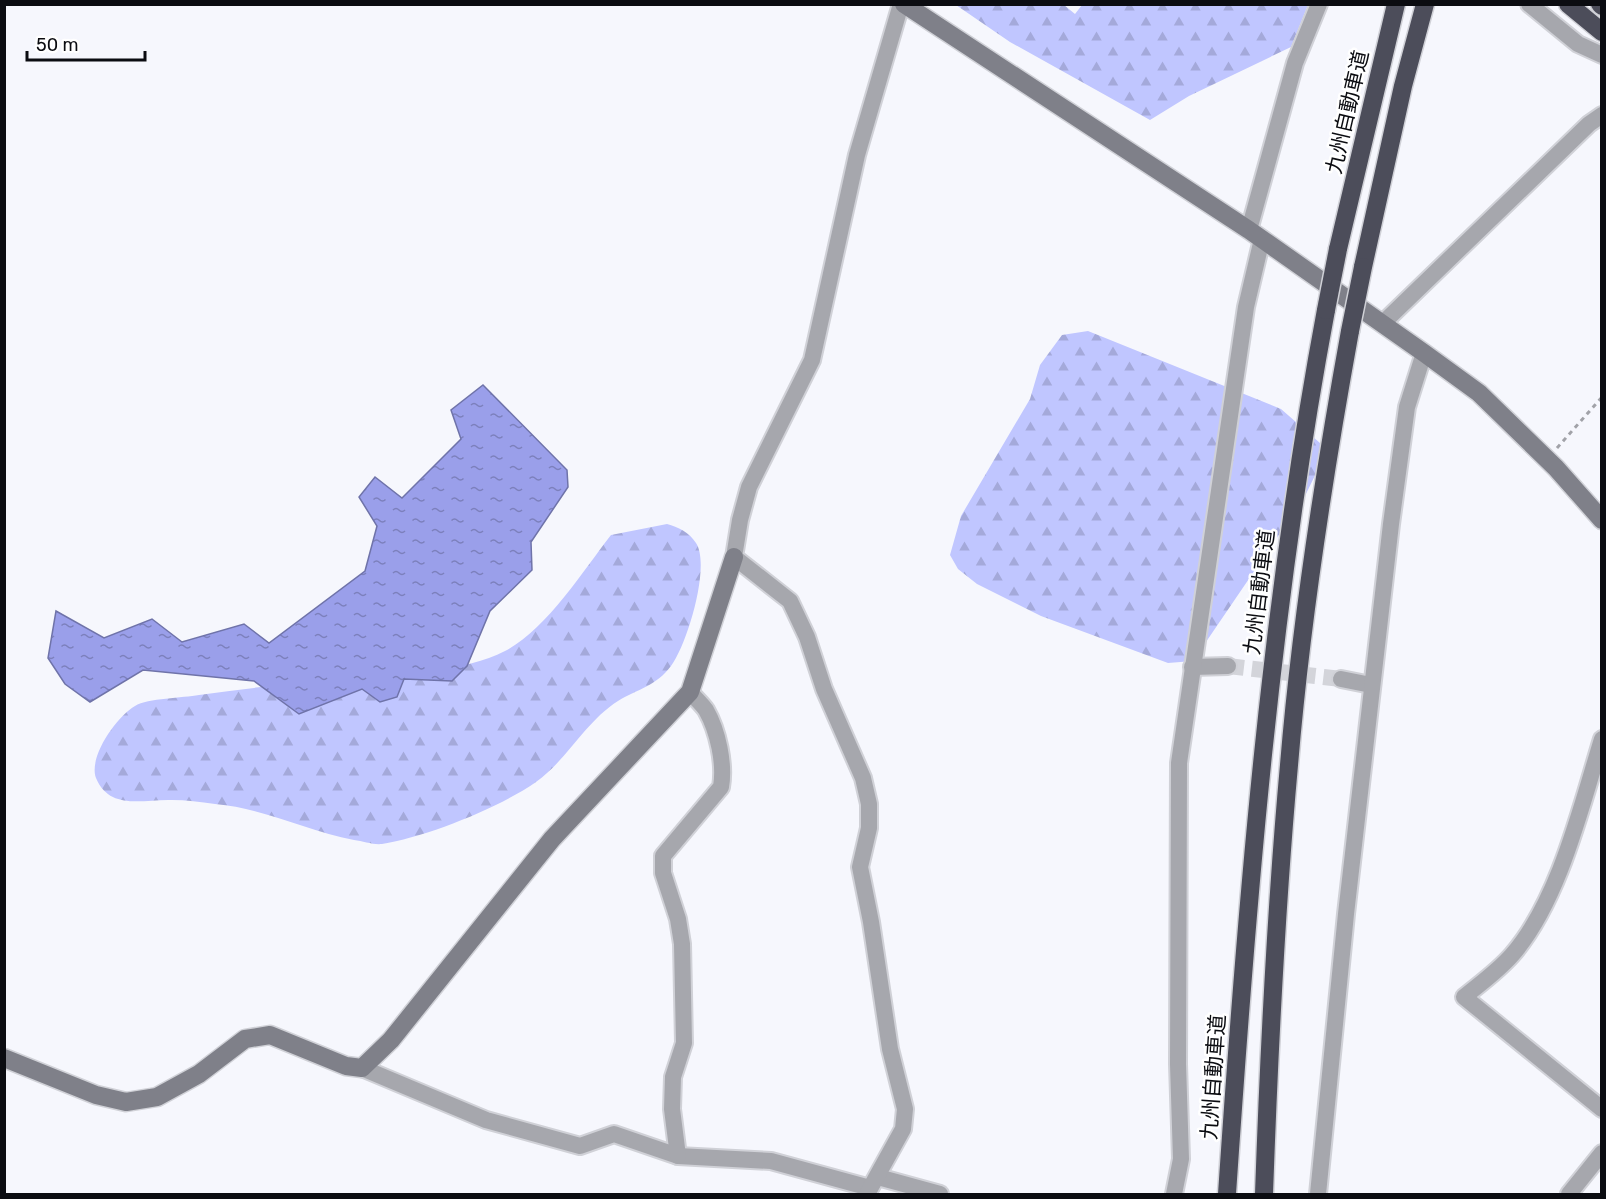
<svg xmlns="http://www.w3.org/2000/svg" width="1606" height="1199" font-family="Rubik,'Noto Sans JP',sans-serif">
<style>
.forest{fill:url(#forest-firs)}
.water{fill:url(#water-ripples);stroke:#6f73a9;stroke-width:1.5}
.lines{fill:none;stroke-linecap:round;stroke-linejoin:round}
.street-tunnel{stroke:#d3d4da;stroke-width:16;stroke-dasharray:16 8;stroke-linecap:butt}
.street-casing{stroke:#d0d1d7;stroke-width:20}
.secondary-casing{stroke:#d0d1d7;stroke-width:21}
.highway-casing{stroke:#d0d1d7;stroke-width:21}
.path{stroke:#a1a2a8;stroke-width:3;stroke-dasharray:4.5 4.5;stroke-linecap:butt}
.street{stroke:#a6a7ad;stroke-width:16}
.secondary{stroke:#7f8089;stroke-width:18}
.highway{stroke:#4c4d5a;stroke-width:18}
.highway-bridge-casing{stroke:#d0d1d7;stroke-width:21;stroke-linecap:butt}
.highway-bridge{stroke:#4c4d5a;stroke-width:18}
.labels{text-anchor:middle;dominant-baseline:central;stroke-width:5;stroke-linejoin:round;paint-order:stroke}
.street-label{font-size:21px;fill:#0b0c11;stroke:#fff}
</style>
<defs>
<pattern id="forest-firs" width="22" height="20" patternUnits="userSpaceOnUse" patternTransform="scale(1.5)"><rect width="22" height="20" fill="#c0c6ff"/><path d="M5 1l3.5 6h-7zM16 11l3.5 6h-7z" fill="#a4a9da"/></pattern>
<pattern id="water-ripples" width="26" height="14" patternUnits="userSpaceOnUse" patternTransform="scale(1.5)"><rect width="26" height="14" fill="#9a9fea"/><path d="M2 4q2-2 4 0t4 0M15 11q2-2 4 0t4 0" fill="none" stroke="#7c80bc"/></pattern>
</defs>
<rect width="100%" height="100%" fill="#f6f7fd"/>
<g class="forest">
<polygon points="1082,5 1082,4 1308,5 1291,47 1189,96 1150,120 1010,42 956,5 1064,5 1075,14"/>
<polygon points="1088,331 1281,409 1320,443 1322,461 1304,498 1193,661 1168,663 1041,616 977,584 958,569 950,555 961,516 1030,399 1040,365 1062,335"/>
<path d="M667,524C678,527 689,532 696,543C711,566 687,645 671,666C656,686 638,689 618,701C585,722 567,760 536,782C499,808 426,837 382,844C373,845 363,841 354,840C307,831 263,808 215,804C200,802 186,800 172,800C143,799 110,811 96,778C88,757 117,716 135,706C148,698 183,698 199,695C254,687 308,682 364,677C408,673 464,672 505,651C546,630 583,571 611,535Z"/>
</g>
<polygon class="water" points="483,385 567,470 568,487 531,542 532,570 490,611 467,666 452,681 404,679 397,697 380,702 362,689 299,714 254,681 143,670 90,702 65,684 48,658 56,611 104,638 152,619 182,642 244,624 269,643 365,571 377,526 359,497 375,477 402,498 461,439 451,410"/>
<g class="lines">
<polyline class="street-tunnel" points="1228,666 1341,679"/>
<defs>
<g id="street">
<polyline points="1529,4 1578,44 1602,55"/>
<polyline points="1249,230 1295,63 1319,4"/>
<polyline points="1383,323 1589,124 1602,115"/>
<polyline points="1192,667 1228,666"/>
<polyline points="1341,679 1371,685"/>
<path d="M1602,739C1581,807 1559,901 1512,955C1498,971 1481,983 1464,997L1602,1109"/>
<polyline points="362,1068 486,1120 580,1146 614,1134 678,1156 771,1161 870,1188"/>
<path d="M678,1156L672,1109L673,1077L684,1043L682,944L678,919L663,873V856L721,787C725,764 718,731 706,710C702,704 695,698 690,692"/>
<polyline points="878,1177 940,1194"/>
<polyline points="867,1194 903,1129 905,1109 890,1049 871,922 860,867 869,828 869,804 863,778 824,689 807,637 790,601 734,557 740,520 749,487 812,360 857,155 901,4"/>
<polyline points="1174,1194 1181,1159 1178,1064 1179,763 1246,307 1262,239"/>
<polyline points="1318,1194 1346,914 1391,524 1407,407 1424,353"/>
<polyline points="1569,1194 1602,1153"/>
</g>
<g id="secondary">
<polyline points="904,4 1249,230 1424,353 1479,393 1556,468 1602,520"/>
<polyline points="4,1058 96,1095 126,1102 157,1097 199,1074 245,1039 270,1035 346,1066 362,1068 391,1040 552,839 690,692 734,557"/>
</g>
<g id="highway">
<polyline points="1568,4 1602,32"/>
<polyline points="1600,4 1602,6"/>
<polyline points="1338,249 1396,4"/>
<polyline points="1363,267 1403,86 1425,4"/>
<path d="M1227,1194C1247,898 1271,603 1326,310"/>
<path d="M1264,1194C1269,1051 1276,908 1289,765C1301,620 1324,474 1350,331"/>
</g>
</defs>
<use href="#street" class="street-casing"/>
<use href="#secondary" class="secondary-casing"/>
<use href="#highway" class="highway-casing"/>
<polyline class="path" points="1557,448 1602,397"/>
<use href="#street" class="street"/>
<use href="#secondary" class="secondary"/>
<use href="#highway" class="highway"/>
<defs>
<g id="highway-bridge">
<polyline points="1326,310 1338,249"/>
<polyline points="1350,331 1363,267"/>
</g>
</defs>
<use href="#highway-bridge" class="highway-bridge-casing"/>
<use href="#highway-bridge" class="highway-bridge"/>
</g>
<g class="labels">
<g class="street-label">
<text transform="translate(1347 112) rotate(-77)">九州自動車道</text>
<text transform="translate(1259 592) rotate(-83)">九州自動車道</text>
<text transform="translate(1213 1077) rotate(-86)">九州自動車道</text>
</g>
</g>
<rect width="1606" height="1199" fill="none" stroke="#0b0c11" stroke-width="12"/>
<path d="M27 51v9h118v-9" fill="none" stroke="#0b0c11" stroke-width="3"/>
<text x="36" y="51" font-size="18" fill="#0b0c11" stroke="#ffffff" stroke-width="4.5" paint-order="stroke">50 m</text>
</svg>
